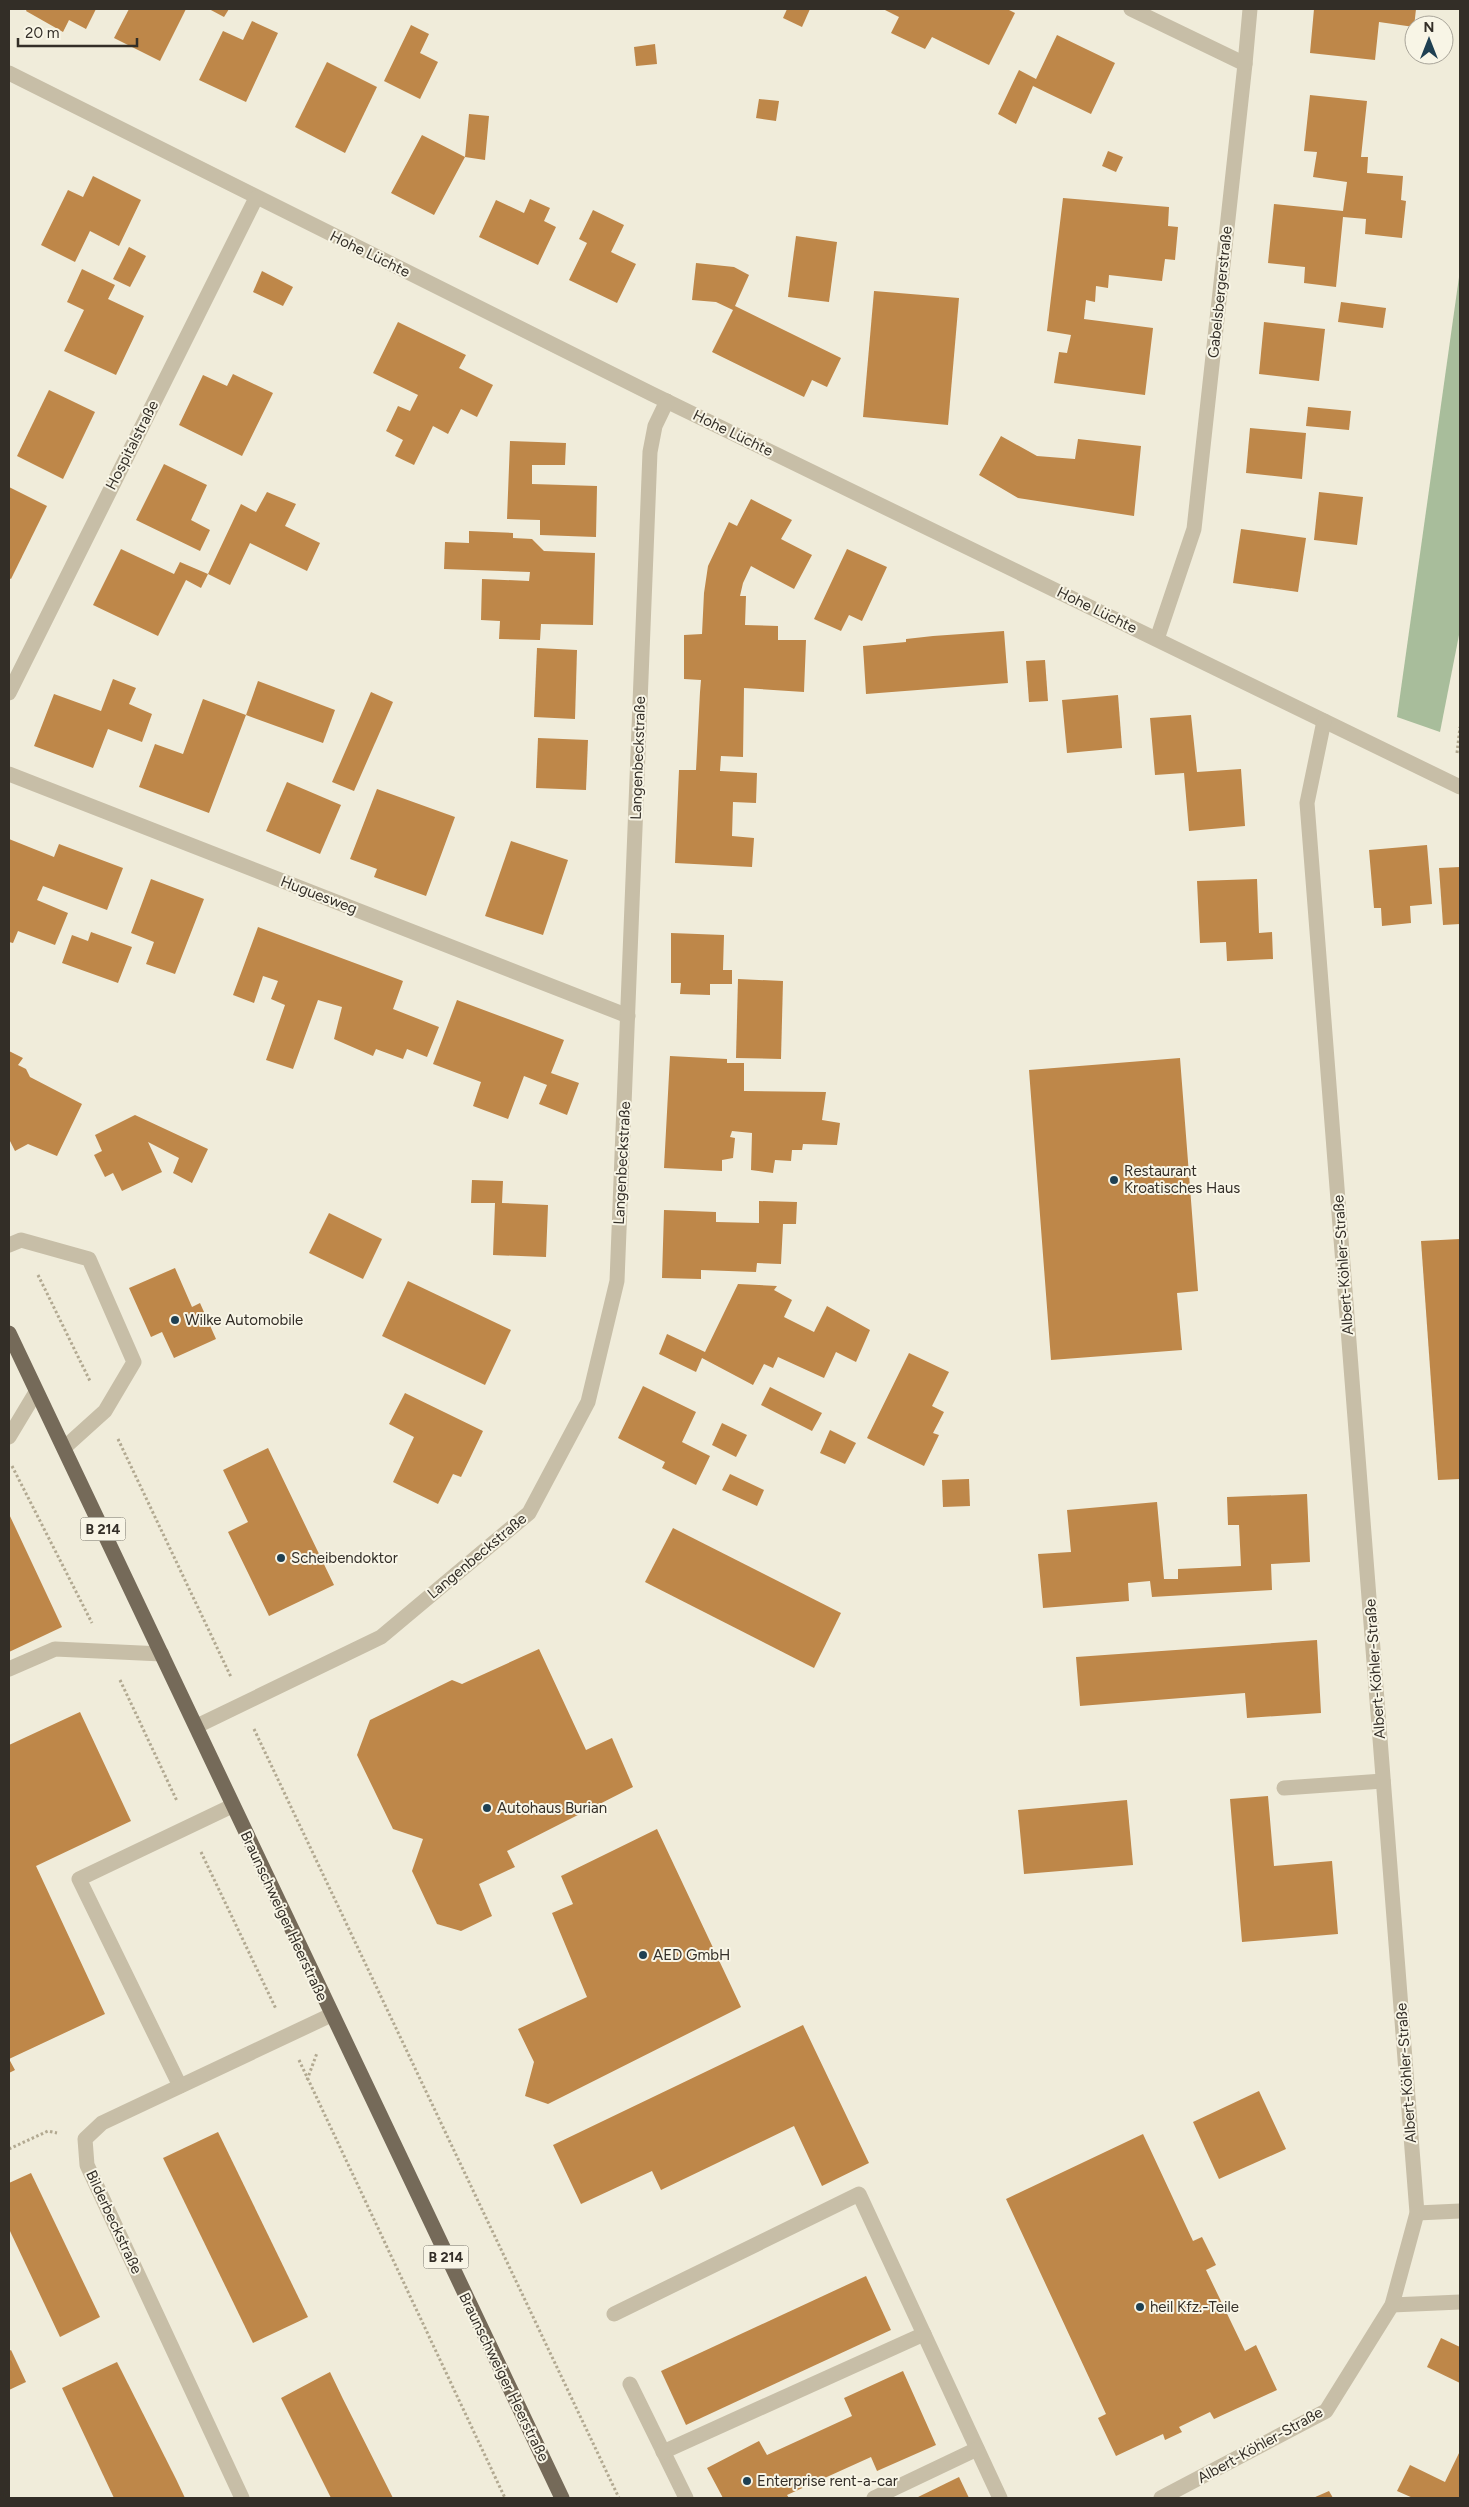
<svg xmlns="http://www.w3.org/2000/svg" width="1469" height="2507" font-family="Figtree,sans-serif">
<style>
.green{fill:#a8bd9b}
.building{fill:#be8749}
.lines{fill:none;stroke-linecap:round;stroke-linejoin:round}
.path{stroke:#b2a991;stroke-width:3;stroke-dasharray:2.5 2.5;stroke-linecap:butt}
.lane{stroke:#c7bea7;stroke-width:15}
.street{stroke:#c7bea7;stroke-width:15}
.primary{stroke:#756a59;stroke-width:15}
.poi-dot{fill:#1f4052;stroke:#f8f5e6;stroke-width:2}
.labels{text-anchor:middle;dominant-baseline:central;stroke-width:4;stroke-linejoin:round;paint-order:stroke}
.shield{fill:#f8f5e6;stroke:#6e6a60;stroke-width:1}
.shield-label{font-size:14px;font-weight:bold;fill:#332e27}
.street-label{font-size:15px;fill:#332e27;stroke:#f8f5e6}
.poi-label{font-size:15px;fill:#332e27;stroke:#f8f5e6;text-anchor:start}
</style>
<rect width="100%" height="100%" fill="#f0ecda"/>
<polygon class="green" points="1460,270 1460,630 1440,732 1397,717"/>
<g class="building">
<polygon points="27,9 96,9 86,29 69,20 63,32 26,11"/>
<polygon points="129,9 186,9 160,61 114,38"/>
<polygon points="209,9 229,9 224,17"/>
<polygon points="787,9 810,9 802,27 783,18"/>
<polygon points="883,9 1007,9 1015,13 989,65 932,37 925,49 891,33 899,17"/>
<polygon points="1314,9 1416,9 1414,27 1379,22 1375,60 1310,53"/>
<polygon points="252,21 278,33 246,102 199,80 223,31 243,40"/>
<polygon points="411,25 429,34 420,53 438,62 420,99 384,81"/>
<polygon points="1057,35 1115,63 1091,114 1033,86 1016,124 998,114 1019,70 1036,79"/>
<polygon points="655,44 657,64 636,66 634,47"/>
<polygon points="327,62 377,87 345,153 295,127"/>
<polygon points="1310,95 1367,101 1361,157 1368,157 1367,173 1403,176 1401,200 1406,201 1402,238 1365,234 1366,219 1343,217 1336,287 1304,283 1305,267 1268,263 1274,204 1343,211 1347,182 1313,177 1317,152 1304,151"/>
<polygon points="759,99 779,101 776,121 756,118"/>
<polygon points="469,114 489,116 485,160 465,157 434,215 391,193 422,135 465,157"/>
<polygon points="1108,151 1123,157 1116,172 1102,166"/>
<polygon points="93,176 141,200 119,246 90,231 75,262 41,245 68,190 83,197"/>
<polygon points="1063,198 1169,207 1168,226 1178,227 1175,260 1165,259 1162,281 1109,275 1108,288 1096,286 1095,302 1086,300 1084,319 1153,328 1145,395 1054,383 1059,352 1067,353 1071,335 1047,331"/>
<polygon points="530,199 550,208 544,221 556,227 538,265 479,237 496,200 524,213"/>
<polygon points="593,210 624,225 611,252 636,264 617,303 569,280 587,243 579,239"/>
<polygon points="796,236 837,242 829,302 788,297"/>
<polygon points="129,247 146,256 130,287 113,279"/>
<polygon points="696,263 734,267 749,275 735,306 841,358 827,387 812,380 804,397 712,352 733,310 716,302 692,300"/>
<polygon points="82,269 115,285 108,299 144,316 116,375 64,351 84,310 67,302"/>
<polygon points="262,271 293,287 283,306 253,292"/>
<polygon points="874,291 959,298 948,425 863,417"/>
<polygon points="1341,302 1386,308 1383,328 1338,322"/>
<polygon points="398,322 466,355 459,368 493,385 477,417 461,409 448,434 433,426 414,465 395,456 403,440 386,431 398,406 410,411 418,395 373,373"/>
<polygon points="1264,322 1325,329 1319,381 1259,374"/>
<polygon points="233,374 273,393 242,456 179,425 203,375 227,386"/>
<polygon points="49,390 95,412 63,479 17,456"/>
<polygon points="1308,407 1351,411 1349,430 1306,426"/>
<polygon points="1250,428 1306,433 1302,479 1246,473"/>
<polygon points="1001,436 1037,456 1075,459 1078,439 1141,446 1134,516 1018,498 979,475"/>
<polygon points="510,441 566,443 565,465 532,465 532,484 597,486 596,537 540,535 540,520 507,519"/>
<polygon points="164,464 207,485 191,520 210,530 200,551 136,520"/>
<polygon points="9,487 47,506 11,579 9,578"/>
<polygon points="267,492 296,504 285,526 320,543 307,571 250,543 230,585 208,574 241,504 256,512"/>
<polygon points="1319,492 1363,497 1357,545 1314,540"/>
<polygon points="751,499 792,520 781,539 812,555 794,589 751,566 743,583 740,596 746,596 745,625 778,626 778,640 806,640 804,692 744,688 743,757 721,756 720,771 757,773 756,803 733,802 732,836 754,838 752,867 675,863 679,770 696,770 700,692 701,680 684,679 684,635 702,634 704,593 708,566 729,522 737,526"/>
<polygon points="1241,529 1306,538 1298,592 1233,583"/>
<polygon points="469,531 513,533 513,538 532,539 544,551 595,553 593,625 541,624 540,640 499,639 500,621 481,620 482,579 529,581 530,572 444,569 445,542 469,543"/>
<polygon points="121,549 174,574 180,562 208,574 201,588 186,580 158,636 93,605"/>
<polygon points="847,549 887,567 862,621 849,615 841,631 814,619"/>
<polygon points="1004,631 1008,683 866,694 863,646 906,642 906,639 933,636"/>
<polygon points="537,648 577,650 575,719 534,717"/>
<polygon points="1045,660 1048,701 1029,702 1026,661"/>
<polygon points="113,679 136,688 129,704 152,714 142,742 108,729 93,768 34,746 54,694 101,711"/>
<polygon points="258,681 335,710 323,743 246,715"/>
<polygon points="371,692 393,702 354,791 332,782"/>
<polygon points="1118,695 1122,748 1067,753 1062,700"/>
<polygon points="203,699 246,715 209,813 139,787 155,744 183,754"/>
<polygon points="1191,715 1197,772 1241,769 1245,826 1189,831 1184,773 1155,775 1150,718"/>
<polygon points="538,738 588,740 586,790 536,788"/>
<polygon points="287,782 341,805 320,854 266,831"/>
<polygon points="377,789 455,817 426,896 374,877 377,869 350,859"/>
<polygon points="9,839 54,857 59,844 123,868 107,910 43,886 37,900 68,913 55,945 18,931 13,943 9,942"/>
<polygon points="511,841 568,860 543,935 485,916"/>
<polygon points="1427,845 1432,904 1410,906 1411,923 1382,926 1381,908 1374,908 1369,850"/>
<polygon points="1460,867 1460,924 1443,925 1439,868"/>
<polygon points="151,879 204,899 175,974 146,964 154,942 131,933"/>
<polygon points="1257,879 1259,933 1272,932 1273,959 1227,961 1226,942 1200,943 1197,881"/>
<polygon points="258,927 403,981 393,1009 439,1027 427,1057 407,1049 403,1059 376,1049 373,1056 334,1039 342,1007 318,1000 293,1069 266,1060 285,1005 271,999 278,981 263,976 254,1003 233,995"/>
<polygon points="91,932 132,947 118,983 62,963 72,935 88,941"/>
<polygon points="671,933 724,935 723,970 732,970 732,984 710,984 710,995 680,994 681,983 671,983"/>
<polygon points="738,979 783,981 781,1059 736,1058"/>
<polygon points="457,1000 564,1040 551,1073 579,1083 567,1115 539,1104 547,1085 524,1076 508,1119 473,1106 481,1082 433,1064"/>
<polygon points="9,1051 23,1058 18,1065 26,1069 30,1077 82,1104 57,1156 28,1144 15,1151 9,1139"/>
<polygon points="670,1056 727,1059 727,1063 744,1063 744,1091 826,1092 822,1120 840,1123 837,1145 803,1144 802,1150 792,1150 791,1161 775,1160 773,1173 751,1170 752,1133 732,1131 730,1137 735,1138 733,1158 722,1160 722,1171 664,1168"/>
<polygon points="1180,1058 1198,1291 1177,1293 1182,1350 1051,1360 1029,1070"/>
<polygon points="135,1115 208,1149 192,1183 173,1173 179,1158 148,1142 162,1172 122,1191 113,1173 105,1177 94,1155 102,1151 95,1135"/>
<polygon points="472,1180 503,1181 502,1203 548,1205 546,1257 493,1255 495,1203 471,1203"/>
<polygon points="759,1201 797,1202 796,1224 783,1224 781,1264 757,1263 756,1272 701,1270 701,1279 662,1278 664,1210 716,1212 716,1222 759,1223"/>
<polygon points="329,1213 382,1239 363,1279 309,1253"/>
<polygon points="1460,1239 1460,1479 1438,1480 1421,1241"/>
<polygon points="175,1268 192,1307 200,1303 216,1339 174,1358 162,1332 151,1337 129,1288"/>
<polygon points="408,1281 511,1330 485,1385 382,1336"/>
<polygon points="738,1284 777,1286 774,1290 792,1300 784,1317 814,1332 827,1306 870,1330 856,1362 836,1352 824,1378 778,1357 773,1368 764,1364 753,1385 702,1358 696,1372 659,1354 667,1334 705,1352"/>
<polygon points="909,1353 949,1372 932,1406 944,1412 933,1433 939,1435 924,1466 867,1438"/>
<polygon points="643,1386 696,1412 682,1442 710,1456 696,1485 662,1468 665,1462 618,1438"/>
<polygon points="770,1387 822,1413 812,1431 761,1405"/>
<polygon points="405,1393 483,1431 461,1477 453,1474 438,1504 393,1482 414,1437 389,1424"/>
<polygon points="722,1423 747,1435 736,1457 712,1445"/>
<polygon points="830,1430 856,1443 845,1464 820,1453"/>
<polygon points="268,1448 334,1585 269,1616 228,1532 248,1522 223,1470"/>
<polygon points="730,1474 764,1490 757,1506 722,1490"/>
<polygon points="969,1479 970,1506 943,1507 942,1480"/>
<polygon points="1307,1494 1310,1562 1271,1564 1272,1590 1152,1597 1150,1581 1128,1583 1129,1601 1043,1608 1038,1554 1071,1552 1067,1510 1157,1502 1164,1579 1178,1579 1178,1569 1241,1566 1239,1525 1228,1525 1227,1497"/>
<polygon points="9,1514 62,1627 9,1652"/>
<polygon points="673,1528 841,1613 814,1668 645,1582"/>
<polygon points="1317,1640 1321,1713 1247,1718 1245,1693 1080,1706 1076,1657"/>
<polygon points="539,1649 586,1750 612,1738 633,1787 507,1851 515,1867 479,1884 492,1916 461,1931 437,1924 412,1871 423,1839 393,1829 357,1755 370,1720 452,1680 462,1684"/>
<polygon points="80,1712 131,1821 36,1866 105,2014 9,2059 15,2070 9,2073 9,1745"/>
<polygon points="1268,1796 1274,1866 1332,1861 1338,1934 1242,1942 1230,1799"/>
<polygon points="1127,1800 1133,1865 1024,1874 1018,1810"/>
<polygon points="657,1829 741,2007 548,2104 525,2096 534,2062 518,2029 587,1997 552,1913 573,1904 561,1876"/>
<polygon points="803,2025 869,2163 822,2186 794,2126 661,2190 652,2171 581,2204 553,2145"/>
<polygon points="1259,2091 1286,2149 1219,2179 1193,2122"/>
<polygon points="218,2132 308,2317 253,2343 163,2158"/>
<polygon points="1143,2134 1193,2241 1202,2237 1216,2265 1206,2270 1245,2351 1256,2345 1277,2390 1214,2419 1210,2412 1179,2427 1182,2432 1165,2440 1163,2434 1116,2456 1098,2418 1106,2414 1006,2199"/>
<polygon points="31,2173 100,2317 60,2337 9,2229 9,2183"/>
<polygon points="866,2276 891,2330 686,2425 661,2371"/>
<polygon points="1441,2338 1460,2347 1460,2383 1427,2367"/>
<polygon points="11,2350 26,2382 9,2390 9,2351"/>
<polygon points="117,2362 176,2479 185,2498 114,2498 62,2388"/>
<polygon points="903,2371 936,2445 877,2471 871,2457 787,2495 789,2498 723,2498 707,2468 759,2441 767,2455 852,2416 844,2398"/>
<polygon points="330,2372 343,2399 393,2498 331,2498 281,2398"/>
<polygon points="1460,2451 1460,2498 1413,2498 1397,2491 1410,2465 1445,2482"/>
<polygon points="959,2477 969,2498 916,2498"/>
<polygon points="1329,2491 1333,2498 1313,2498"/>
</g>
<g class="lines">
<g class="path">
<polyline points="1457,753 1460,727"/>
<polyline points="38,1275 90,1381"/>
<polyline points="118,1439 231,1677"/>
<polyline points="12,1466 92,1623"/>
<polyline points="120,1680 177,1801"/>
<polyline points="254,1729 619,2498"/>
<polyline points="201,1852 276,2009"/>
<polyline points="299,2060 505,2498"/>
<polyline points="307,2080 317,2053"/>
<polyline points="9,2149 48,2131 57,2133"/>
</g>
<g class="lane">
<polyline points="9,1245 21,1240 89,1259 134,1362 105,1411 64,1448"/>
<polyline points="9,1437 36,1392"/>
<polyline points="9,1669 55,1649 162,1654"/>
<polyline points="1284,1788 1383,1781"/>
<polyline points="180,2086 79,1879 232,1806"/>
<polyline points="1417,2213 1460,2211"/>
<polyline points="1392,2305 1460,2302"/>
<polyline points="614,2314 859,2194 1000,2498"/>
<polyline points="630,2384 686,2498"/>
<polyline points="663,2452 924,2334"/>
<polyline points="874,2498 977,2449"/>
</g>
<g class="street">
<polyline points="1131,9 1245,64 1194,529 1157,639"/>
<polyline points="1245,64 1250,9"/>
<polyline points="9,73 652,394 1460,787"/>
<polyline points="9,693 256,198"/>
<polyline points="9,774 628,1016"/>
<polyline points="197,1726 381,1637 529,1513 588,1402 617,1281 650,452 655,426 667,401"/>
<polyline points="242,2498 87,2165 85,2139 102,2123 331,2015"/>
<polyline points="1161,2498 1326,2411 1392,2305 1417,2213 1307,803 1324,721"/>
</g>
<polyline class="primary" points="9,1333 562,2498"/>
</g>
<g class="poi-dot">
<circle cx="1114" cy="1180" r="5"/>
<circle cx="175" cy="1320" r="5"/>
<circle cx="281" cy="1558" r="5"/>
<circle cx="487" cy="1808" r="5"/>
<circle cx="643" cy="1955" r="5"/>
<circle cx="1140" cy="2307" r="5"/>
<circle cx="747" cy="2481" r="5"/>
</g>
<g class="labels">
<g class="shield">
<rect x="80.5" y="1517.5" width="45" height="23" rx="4"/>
<rect x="423.5" y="2245.5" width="45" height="23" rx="4"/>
</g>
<g class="shield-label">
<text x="103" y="1529">B 214</text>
<text x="446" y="2257">B 214</text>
</g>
<g class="street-label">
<text transform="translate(370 254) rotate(26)">Hohe Lüchte</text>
<text transform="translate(1220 292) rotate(-84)">Gabelsbergerstraße</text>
<text transform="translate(733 433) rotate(26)">Hohe Lüchte</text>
<text transform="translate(132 445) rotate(-63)">Hospitalstraße</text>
<text transform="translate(1097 610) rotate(26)">Hohe Lüchte</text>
<text transform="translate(638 758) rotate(-88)">Langenbeckstraße</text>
<text transform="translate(319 895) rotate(21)">Huguesweg</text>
<text transform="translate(622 1163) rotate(-87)">Langenbeckstraße</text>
<text transform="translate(1343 1265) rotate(-94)">Albert-Köhler-Straße</text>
<text transform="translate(477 1556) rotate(-40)">Langenbeckstraße</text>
<text transform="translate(1375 1669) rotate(-94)">Albert-Köhler-Straße</text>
<text transform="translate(284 1916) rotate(65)">Braunschweiger Heerstraße</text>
<text transform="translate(1406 2073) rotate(-94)">Albert-Köhler-Straße</text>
<text transform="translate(114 2222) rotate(65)">Bilderbeckstraße</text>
<text transform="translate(504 2377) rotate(64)">Braunschweiger Heerstraße</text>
<text transform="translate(1260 2445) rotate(-29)">Albert-Köhler-Straße</text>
</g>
<g class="poi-label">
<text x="1124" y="1171">Restaurant<tspan x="1124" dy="17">Kroatisches Haus</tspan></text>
<text x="185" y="1320">Wilke Automobile</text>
<text x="291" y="1558">Scheibendoktor</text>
<text x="497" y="1808">Autohaus Burian</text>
<text x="653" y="1955">AED GmbH</text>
<text x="1150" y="2307">heil Kfz.-Teile</text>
<text x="757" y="2481">Enterprise rent-a-car</text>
</g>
</g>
<rect width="1469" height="2507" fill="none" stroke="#332e27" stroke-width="20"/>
<g transform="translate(1429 40)"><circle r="24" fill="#f8f5e6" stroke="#a9a59a"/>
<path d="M0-4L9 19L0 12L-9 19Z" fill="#1f4052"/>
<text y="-8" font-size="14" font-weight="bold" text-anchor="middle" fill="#332e27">N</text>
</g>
<path d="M18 38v8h119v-8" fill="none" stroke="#332e27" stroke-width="2.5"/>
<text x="25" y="38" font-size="15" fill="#332e27" stroke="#f8f5e6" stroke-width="4" paint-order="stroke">20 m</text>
</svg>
